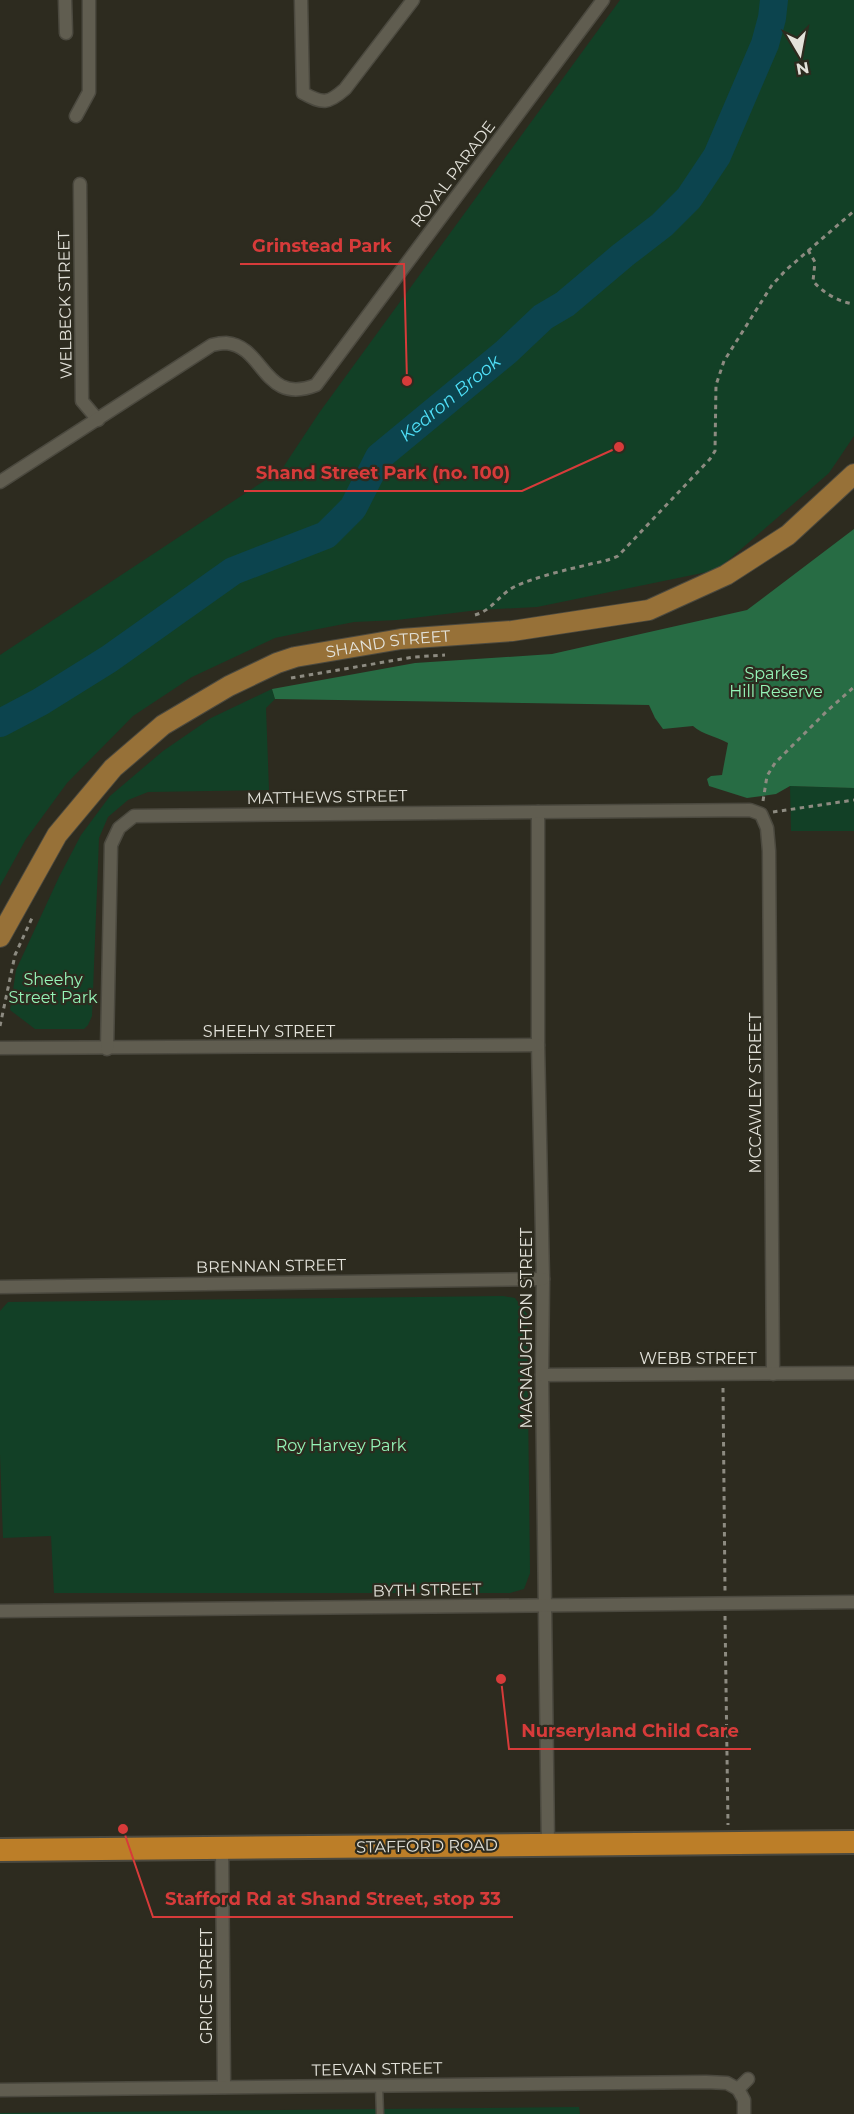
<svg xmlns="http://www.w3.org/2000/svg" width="854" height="2114" font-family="Montserrat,sans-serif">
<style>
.green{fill:#124026}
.forest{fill:#276c44}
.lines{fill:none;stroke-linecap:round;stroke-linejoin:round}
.river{stroke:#0c444e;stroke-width:28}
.lane-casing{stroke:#4b493f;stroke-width:9}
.street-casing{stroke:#4b493f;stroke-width:15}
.primary-casing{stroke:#4b493f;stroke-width:22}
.highway-casing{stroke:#4b493f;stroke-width:26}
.path{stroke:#8d8b81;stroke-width:3;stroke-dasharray:4.5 4.5;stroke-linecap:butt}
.lane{stroke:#605d50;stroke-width:6}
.street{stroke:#605d50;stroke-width:12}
.primary{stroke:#977138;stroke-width:20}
.highway{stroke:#bc7e28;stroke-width:22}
.labels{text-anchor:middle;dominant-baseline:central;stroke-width:4.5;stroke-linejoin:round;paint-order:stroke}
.street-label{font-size:16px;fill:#e3e2da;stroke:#2d2b1f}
.park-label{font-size:16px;fill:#95f4b7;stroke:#2d2b1f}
.water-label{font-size:18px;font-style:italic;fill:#50e0f9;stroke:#2d2b1f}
.leader{fill:none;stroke:#d73b3a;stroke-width:2}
.callout-dot{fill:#d73b3a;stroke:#2d2b1f;stroke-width:2}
.callout-label{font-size:18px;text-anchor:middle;font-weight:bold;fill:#d73b3a;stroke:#2d2b1f;stroke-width:4.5;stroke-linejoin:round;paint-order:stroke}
</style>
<rect width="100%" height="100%" fill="#2d2b1f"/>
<g class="green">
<polygon points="620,0 854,0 854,436 829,473 717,570 537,607 478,610 397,620 354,622 308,631 275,638 192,677 133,716 67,783 26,839 0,886 0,655 282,469 319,413"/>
<polygon points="272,689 275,699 266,708 269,790 148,792 128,800 108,817 99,838 92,1016 88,1025 84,1029 35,1029 10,1010 16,970 59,877 81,835 110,796 163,751 211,718"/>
<polygon points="790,786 854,788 854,831 791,831"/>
<polygon points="503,1296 515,1298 527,1314 530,1573 524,1589 510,1593 54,1593 51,1536 3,1538 0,1454 0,1311 8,1302"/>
<polygon points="579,2107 580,2114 0,2114 0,2113"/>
</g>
<path class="forest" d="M854,529V788L790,786L776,794L747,798L709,786L707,779L711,776L722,775L728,743C716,736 703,735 693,726L663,729L655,718L649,705L275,699L272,689L415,663L552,654L747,610Z"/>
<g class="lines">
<path class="river" id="s1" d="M0,723L40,702L109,659L233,571L326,535L353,508L379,457L506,352L543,317L565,304L623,255L662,225L689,198L717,156L765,44L772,18L774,0"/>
<defs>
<polyline id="lane" points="379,2086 380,2114"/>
<g id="street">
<polyline points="65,0 66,33"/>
<path d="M301,0L303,93C323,104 328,104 345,89L413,0"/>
<polyline points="76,116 89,92 89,0"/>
<polyline points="80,184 82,401 98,420"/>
<path d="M0,482L212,345C216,344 222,343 226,343C265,346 263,406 316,385L603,0"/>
<polyline points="538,812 538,1045 543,1279 542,1375 548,1845"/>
<polyline points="0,1048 538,1045"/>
<polyline points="107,1049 111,845 119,828 134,816 750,810 761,814 767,828 769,851 773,1374"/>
<polyline points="0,1287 543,1279"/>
<polyline points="542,1375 854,1373"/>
<polyline points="0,1611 854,1602"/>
<polyline points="222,1848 224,2087"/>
<polyline points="738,2089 744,2100 744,2114"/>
<polyline points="0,2090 706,2082 727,2083 738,2089 748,2079"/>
</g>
<g id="primary">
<path id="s2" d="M0,937L57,835L113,768L163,725L229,686L277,663L295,657L401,639L512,631L649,610L726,575L788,535L854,474"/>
</g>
<polyline id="highway" points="0,1850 854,1842"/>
</defs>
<use href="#lane" class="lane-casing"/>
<use href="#street" class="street-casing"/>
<use href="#primary" class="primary-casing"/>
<use href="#highway" class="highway-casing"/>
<g class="path">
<path d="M808,250L815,262L813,281C823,293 839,302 854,304"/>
<path d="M475,615C493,610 500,593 516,586C533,578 568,569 587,565C598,562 608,561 618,556L710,459L715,451L716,385L724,361L772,285L786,270L854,211"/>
<polyline points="291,678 414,657 445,655"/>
<polyline points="763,801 767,776 775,763 827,711 854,687"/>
<polyline points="773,812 854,800"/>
<polyline points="0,1026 15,955 32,918"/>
<polyline points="723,1388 725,1591"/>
<polyline points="725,1616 728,1825"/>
</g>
<use href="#lane" class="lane"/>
<use href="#street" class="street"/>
<use href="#primary" class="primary"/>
<use href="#highway" class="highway"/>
</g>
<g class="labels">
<g class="street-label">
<text transform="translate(453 174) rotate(-53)">ROYAL PARADE</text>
<text transform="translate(65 305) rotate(-91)">WELBECK STREET</text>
<text stroke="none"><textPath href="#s2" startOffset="513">SHAND STREET</textPath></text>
<text transform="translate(327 797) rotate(-1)">MATTHEWS STREET</text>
<text x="269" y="1031">SHEEHY STREET</text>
<text transform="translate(755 1093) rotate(-90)">MCCAWLEY STREET</text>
<text transform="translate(271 1266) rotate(-1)">BRENNAN STREET</text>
<text transform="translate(526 1328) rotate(-90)">MACNAUGHTON STREET</text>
<text x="698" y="1358">WEBB STREET</text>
<text transform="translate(427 1590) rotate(-1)">BYTH STREET</text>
<text transform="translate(427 1846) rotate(-1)">STAFFORD ROAD</text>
<text transform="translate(206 1986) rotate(-90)">GRICE STREET</text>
<text transform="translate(377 2069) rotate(-1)">TEEVAN STREET</text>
</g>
<g class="park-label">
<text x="776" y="673">Sparkes<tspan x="776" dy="18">Hill Reserve</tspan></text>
<text x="53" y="979">Sheehy<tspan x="53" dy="18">Street Park</tspan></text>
<text x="341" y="1445">Roy Harvey Park</text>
</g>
<g class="water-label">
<text stroke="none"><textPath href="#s1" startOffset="566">Kedron Brook</textPath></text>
</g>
</g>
<path class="leader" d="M407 381L404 264H240M619 447L522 491H244M501 1679L509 1749H751M123 1829L153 1917H513"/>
<g class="callout-dot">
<circle cx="407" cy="381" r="6"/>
<circle cx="619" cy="447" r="6"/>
<circle cx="501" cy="1679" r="6"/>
<circle cx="123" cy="1829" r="6"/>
</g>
<g class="callout-label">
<text x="322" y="252">Grinstead Park</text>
<text x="383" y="479">Shand Street Park (no. 100)</text>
<text x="630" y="1737">Nurseryland Child Care</text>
<text x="333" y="1905">Stafford Rd at Shand Street, stop 33</text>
</g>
<g transform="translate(800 54) rotate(170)" stroke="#2d2b1f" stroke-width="4.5" paint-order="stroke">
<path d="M0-4.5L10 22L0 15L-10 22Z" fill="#e3e2da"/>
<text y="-9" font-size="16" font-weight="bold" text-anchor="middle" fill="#e3e2da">N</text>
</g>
</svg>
